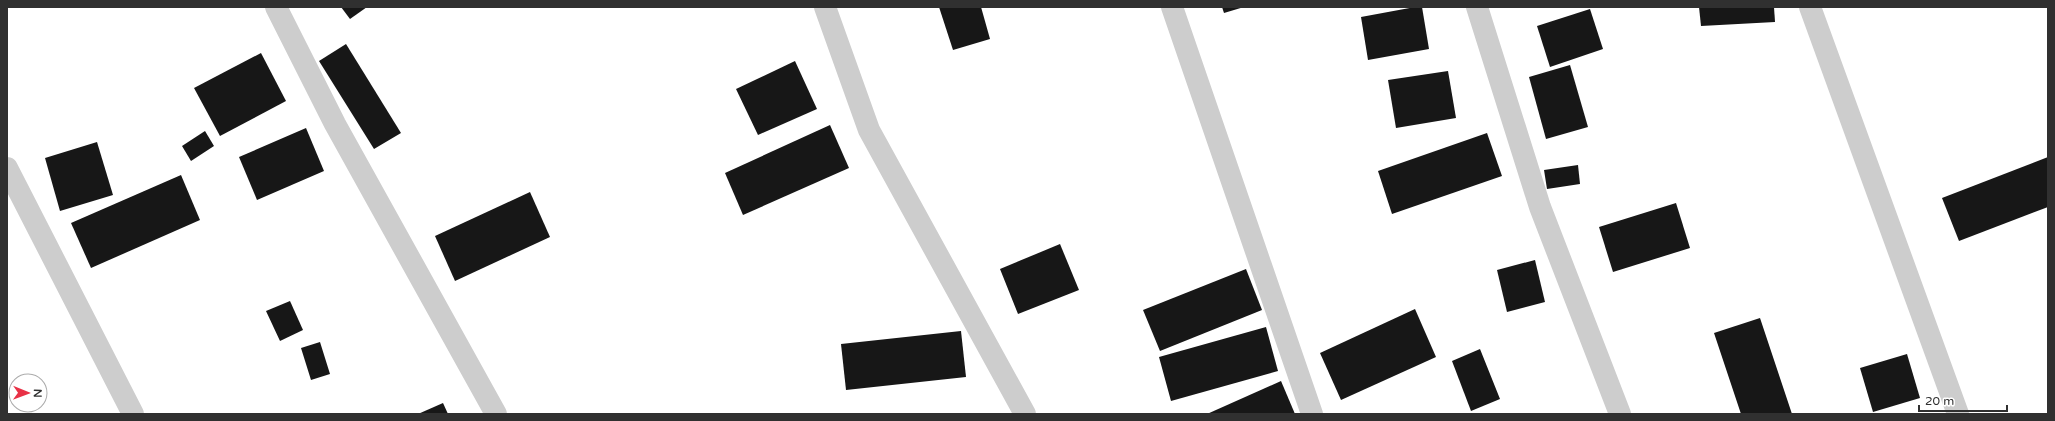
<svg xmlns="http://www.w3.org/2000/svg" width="2055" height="421" font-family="'Varela Round',sans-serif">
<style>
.building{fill:#171717}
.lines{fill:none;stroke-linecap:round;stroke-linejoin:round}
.minor{stroke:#cdcdcd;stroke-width:22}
</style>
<rect width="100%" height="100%" fill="#fff"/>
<g class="building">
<polygon points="341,7 367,7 350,19"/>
<polygon points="939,7 981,7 990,39 953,50"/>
<polygon points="1222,7 1244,7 1224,13"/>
<polygon points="1415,7 1422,7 1429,49 1368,60 1361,17"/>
<polygon points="1699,7 1774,7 1775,22 1701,26"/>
<polygon points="1590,9 1603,49 1550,67 1537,26"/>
<polygon points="346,44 401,133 374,149 319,61"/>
<polygon points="261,53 286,101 220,136 194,88"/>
<polygon points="795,61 817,109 758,135 736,89"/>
<polygon points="1570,65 1588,127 1546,139 1529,77"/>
<polygon points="1448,71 1456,118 1396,128 1388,80"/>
<polygon points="830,125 849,168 743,215 725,173"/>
<polygon points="306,128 324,171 257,200 239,157"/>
<polygon points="205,131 214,146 191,161 182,146"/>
<polygon points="1487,133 1502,176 1392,214 1378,171"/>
<polygon points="97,142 113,195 60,211 45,158"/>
<polygon points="2048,157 2048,207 1959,241 1942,198"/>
<polygon points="1578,165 1580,184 1547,189 1544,170"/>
<polygon points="181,175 200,220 91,268 71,223"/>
<polygon points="530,192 550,237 455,281 435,236"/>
<polygon points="1676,203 1690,248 1613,272 1599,227"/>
<polygon points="1060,244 1079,290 1018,314 1000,269"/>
<polygon points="1535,260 1545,302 1507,312 1497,270"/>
<polygon points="1246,269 1262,310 1160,351 1143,310"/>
<polygon points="290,301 303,330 280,341 266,311"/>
<polygon points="1415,309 1436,357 1341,400 1320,353"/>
<polygon points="1760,318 1792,414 1741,414 1714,333"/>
<polygon points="1266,327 1278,371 1171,401 1159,357"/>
<polygon points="961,331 966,377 846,390 841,344"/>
<polygon points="320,342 330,374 311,380 301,348"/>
<polygon points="1480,349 1500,399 1471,411 1452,361"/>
<polygon points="1907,354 1920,398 1873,412 1860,368"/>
<polygon points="1281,381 1295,414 1207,414"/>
<polygon points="443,403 448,414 418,414"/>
</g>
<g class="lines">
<g class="minor">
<polyline points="276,7 335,124 496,414"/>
<polyline points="825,7 869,130 1025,414"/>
<polyline points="1172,7 1312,414"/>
<polyline points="1477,7 1540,207 1620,414"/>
<polyline points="1810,7 1958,414"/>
<polyline points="7,168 133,414"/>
</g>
</g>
<rect width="2055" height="421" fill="none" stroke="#303030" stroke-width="16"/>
<g transform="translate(28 393) rotate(91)"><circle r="19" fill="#ffffff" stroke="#acacac"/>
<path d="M0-3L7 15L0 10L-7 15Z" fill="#e83146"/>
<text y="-6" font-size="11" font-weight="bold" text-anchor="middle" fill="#303030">N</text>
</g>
<path d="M1919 405v6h88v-6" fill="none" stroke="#303030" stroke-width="2"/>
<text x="1925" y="405" font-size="12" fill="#303030" stroke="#ffffff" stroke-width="3" paint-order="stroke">20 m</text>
</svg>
